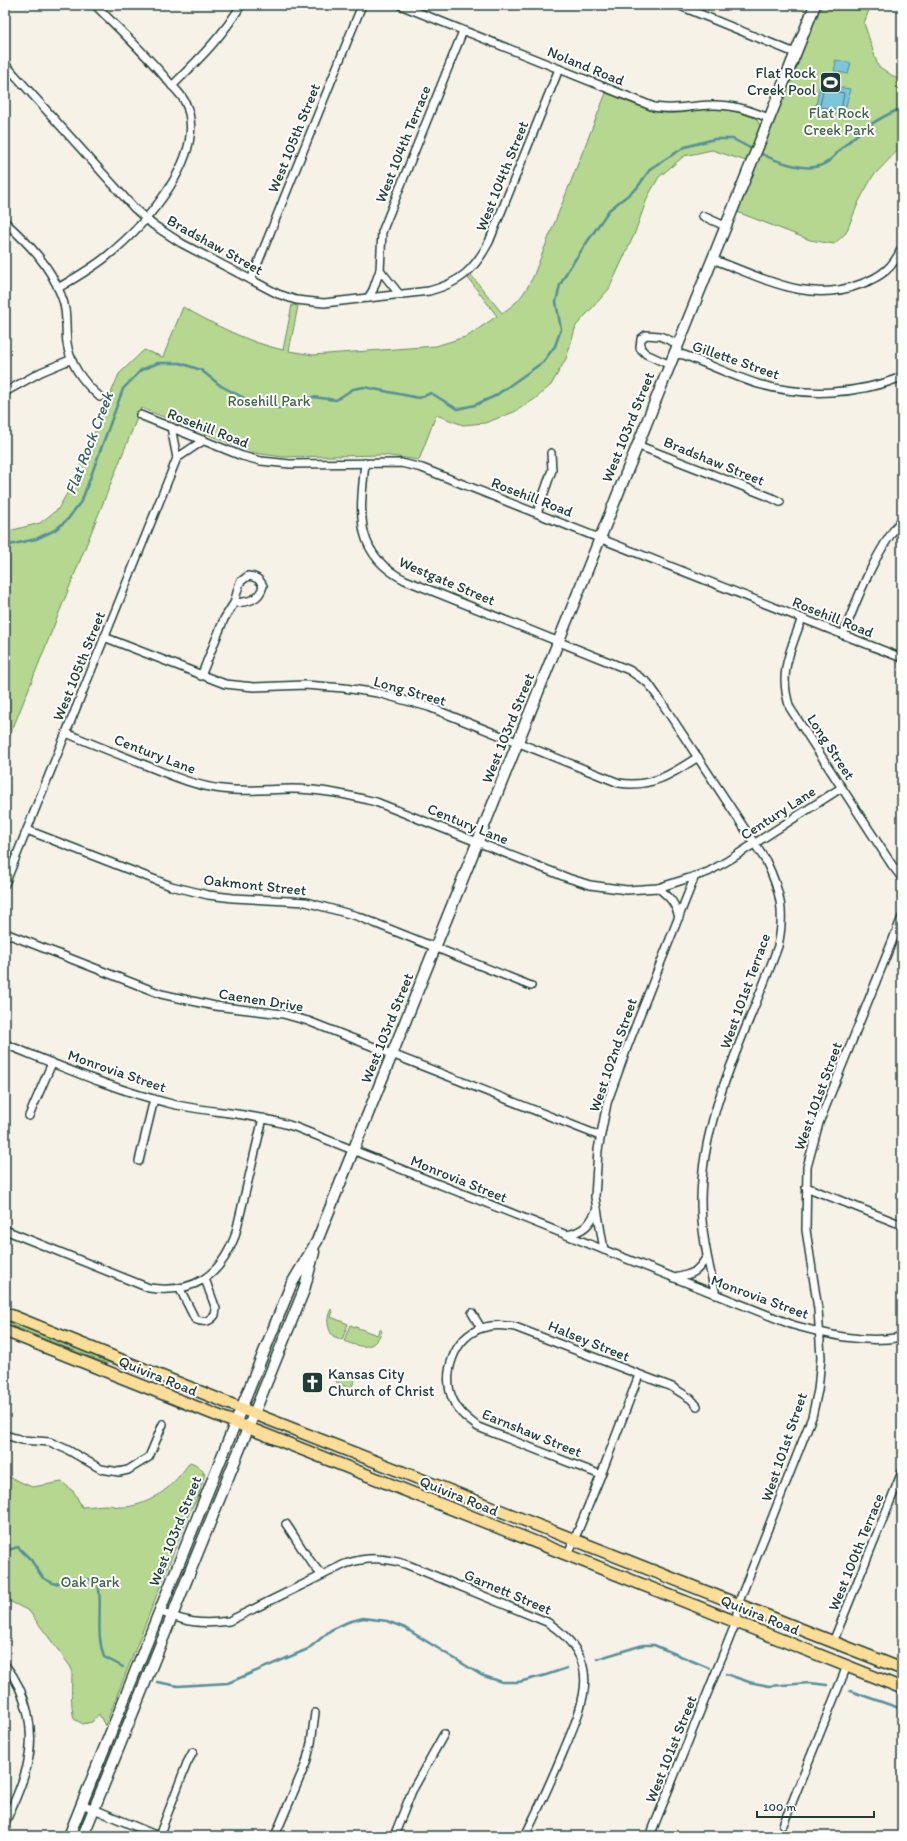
<svg xmlns="http://www.w3.org/2000/svg" width="907" height="1841" font-family="Itim,sans-serif">
<style>
.green{fill:#b5d790;stroke:#6a8a62}
.water{fill:#7bc5db;stroke:#568f98}
.lines{fill:none;stroke-linecap:round;stroke-linejoin:round}
.shore{stroke:#447377;stroke-width:1}
.stream{stroke:#568f98;stroke-width:2.5}
.minor-casing{stroke:#1f3d34;stroke-width:10}
.secondary-casing{stroke:#1f3d34;stroke-width:13}
.primary-casing{stroke:#1f3d34;stroke-width:14}
.minor{stroke:#fff;stroke-width:7}
.secondary{stroke:#fff;stroke-width:10}
.primary{stroke:#fedd96;stroke-width:11}
.labels{text-anchor:middle;dominant-baseline:central;stroke-width:4;stroke-linejoin:round;paint-order:stroke}
.street-label{font-size:15px;fill:#1f3d34;stroke:#fff}
.poi-label{font-size:15px;fill:#1f3d34;stroke:#fff;text-anchor:end}
.park-label{font-size:15px;fill:#44644b;stroke:#fff}
.water-label{font-size:16px;font-style:italic;fill:#365f5e;stroke:#fff}
</style>
<rect width="100%" height="100%" fill="#f7f2e8"/>
<filter id="ink" filterUnits="userSpaceOnUse"><feTurbulence type="fractalNoise" baseFrequency=".025" numOctaves="2"/><feDisplacementMap in="SourceGraphic" scale="8" xChannelSelector="R" yChannelSelector="G"/><feConvolveMatrix kernelMatrix="1 2 1 2 8 2 1 2 1" color-interpolation-filters="sRGB"/></filter>
<g filter="url(#ink)">
<g class="green">
<polygon points="819,5 871,5 864,23 878,66 902,82 902,146 873,176 859,201 846,233 834,244 810,240 737,212"/>
<path d="M606,93C625,100 644,110 664,113C679,115 693,110 708,109C724,108 741,112 756,118L761,127L746,161L712,150L684,156L659,177L648,196L634,235L609,289L576,326L566,359L551,385L535,399L514,412L485,423L463,425L436,415L419,460L383,455L283,457L254,453L141,408L9,738L5,736V532L40,523L58,509L73,483L119,374L144,350L163,357L183,307C215,325 247,342 283,350L292,305L298,306L289,351L313,355L436,346L468,336L497,316L468,278L471,275L502,313C519,302 524,294 533,277Z"/>
<path d="M331,1309L333,1311L331,1317L348,1324L342,1340L333,1336C327,1328 326,1318 331,1309Z"/>
<polygon points="5,1317 118,1363 117,1365 100,1361 5,1323"/>
<path d="M350,1325L377,1335L380,1329L382,1331C374,1351 361,1348 344,1341Z"/>
<polygon points="346,1371 357,1375 351,1389 336,1382 339,1373"/>
<path d="M190,1462L195,1464L203,1470V1474L205,1473L198,1497L190,1511L105,1726L99,1714L92,1722L83,1724L74,1719C70,1702 72,1687 72,1670L70,1666L29,1611L5,1599V1475L32,1487L62,1482L74,1492L82,1507C90,1507 98,1505 107,1505C113,1505 119,1508 125,1507C154,1504 174,1485 190,1462Z"/>
</g>
<g class="water">
<polygon points="835,60 851,63 848,74 834,71 836,62 834,61"/>
<polygon points="820,84 850,89 844,115 815,111"/>
</g>
<g class="lines">
<polygon class="shore" points="824,89 844,93 841,110 820,107"/>
<g class="stream">
<path d="M762,154C775,161 804,171 819,166C830,163 835,154 843,147C860,130 880,117 902,108"/>
<polyline points="5,546 36,539 55,530 68,519 82,500 123,389 141,370 158,363 180,363 201,370 221,386 248,400 278,408 313,397 336,400 353,389 364,387 419,398 431,393 457,409 475,405 495,396 543,362 555,346 561,329 556,302 560,285 568,270 609,210 637,188 651,168 685,147 714,139 733,139 750,148"/>
<path d="M5,1551L18,1547L31,1560L43,1578L55,1584C71,1579 83,1576 98,1582C103,1607 95,1632 104,1657L123,1667"/>
<polyline points="597,1659 643,1645 654,1645 709,1668"/>
<polyline points="726,1674 749,1682 769,1686 810,1683 827,1685"/>
<polyline points="157,1682 178,1686 228,1683 308,1649 331,1630 348,1622 363,1618 387,1621 405,1628 481,1675 502,1682 519,1682 546,1675 567,1668"/>
<polyline points="850,1691 902,1709"/>
</g>
<defs>
<g id="minor">
<path d="M400,5L654,107C676,111 692,105 712,105C733,104 750,111 769,118"/>
<polyline points="678,5 795,53"/>
<path d="M5,64L134,208L152,224L181,243L278,294L296,300L324,303L429,291C460,283 474,270 489,242L559,69"/>
<path d="M172,86C197,61 223,36 241,5"/>
<polyline points="703,216 725,226"/>
<path d="M5,222C29,244 49,264 61,295C68,310 65,327 67,343C70,365 84,383 100,397"/>
<path d="M712,259C762,277 807,305 861,284C881,277 894,267 902,247"/>
<polyline points="380,270 400,295"/>
<polyline points="251,280 362,5"/>
<path d="M58,288C75,278 91,269 106,257C144,226 210,155 185,102C182,95 174,88 168,81C146,54 120,30 95,5"/>
<polyline points="368,298 373,290 380,270 382,232 463,31"/>
<path d="M674,354L684,355C708,364 733,376 758,384C805,397 856,395 902,377"/>
<polyline points="670,365 646,354 640,348 641,339 646,335 660,336 678,344"/>
<polyline points="5,392 41,372 72,359"/>
<polyline points="140,415 242,456 261,461 290,464 401,463 422,468 902,658"/>
<polyline points="637,445 770,497 780,502"/>
<polyline points="177,458 204,440"/>
<path d="M365,463C360,512 353,554 405,580L629,670L648,683L658,697L766,861C781,892 785,913 778,946C749,1029 702,1109 701,1200C701,1232 708,1264 716,1295"/>
<polyline points="537,513 552,470 551,453"/>
<path d="M802,618C790,652 778,673 790,708L892,865L902,878"/>
<path d="M843,635C859,594 874,554 902,519"/>
<path d="M104,637L225,684L254,687L305,685L344,688L378,693L429,707L619,783C651,788 672,774 698,757"/>
<path d="M201,676L224,619L234,603L240,582L248,576C256,577 260,579 263,586C259,601 247,602 234,603"/>
<path d="M66,733C92,744 118,754 145,765C170,775 195,786 222,789C246,792 269,789 292,789C321,789 348,795 376,802L568,878L590,885L627,890L658,888L708,872L729,860L841,788"/>
<polyline points="27,830 171,886 208,895 233,898 306,902 357,916 531,986"/>
<polyline points="5,884 177,458 171,427"/>
<path d="M658,888C670,897 675,903 679,917"/>
<polyline points="5,933 161,994 215,1006 283,1014 308,1021 600,1136"/>
<path d="M5,1044C60,1066 114,1090 172,1104C213,1113 253,1113 295,1127L793,1325C829,1335 865,1344 902,1337"/>
<polyline points="29,1116 52,1063"/>
<polyline points="139,1161 154,1099"/>
<polyline points="806,1187 902,1225"/>
<path d="M5,1230L149,1288C193,1294 220,1277 235,1236L263,1118"/>
<path d="M567,1235C584,1231 590,1225 597,1209"/>
<polyline points="604,1250 595,1197 598,1150 607,1103 628,1045 695,876"/>
<path d="M674,1278C692,1274 696,1274 706,1258"/>
<path d="M180,1289L195,1319C203,1323 210,1322 215,1315L216,1309L205,1279"/>
<polyline points="472,1313 481,1328"/>
<polyline points="5,1435 22,1440 50,1442 68,1450 101,1469 119,1472 128,1470 149,1457 163,1424"/>
<path d="M601,1475L478,1427C468,1419 458,1412 453,1400C441,1375 454,1337 482,1328C493,1324 504,1325 515,1327L672,1387L691,1399L697,1406"/>
<path d="M286,1524C298,1541 307,1560 322,1575"/>
<polyline points="568,1555 601,1475 639,1375"/>
<path d="M159,1611C185,1622 200,1625 229,1621L345,1564C367,1557 385,1557 408,1565L547,1622C603,1659 586,1698 564,1750C552,1779 539,1808 525,1836"/>
<polyline points="833,1642 902,1472"/>
<path d="M5,1665C27,1692 36,1731 27,1766C22,1786 13,1805 5,1823"/>
<polyline points="82,1804 158,1836"/>
<polyline points="783,1825 847,1666"/>
<polyline points="159,1836 187,1763 193,1752"/>
<polyline points="275,1836 306,1763 311,1743 315,1713"/>
<polyline points="394,1836 412,1791 444,1734"/>
<polyline points="650,1836 736,1622 738,1604 812,1417 818,1390 821,1358 818,1309 806,1230 807,1167 819,1123 902,917"/>
</g>
<g id="secondary">
<polyline points="69,1836 291,1285 317,1241 353,1151 815,5"/>
<polyline points="83,1836 304,1290 314,1252"/>
</g>
<g id="primary">
<polyline points="5,1313 255,1414 902,1669"/>
<polyline points="5,1331 902,1688"/>
</g>
</defs>
<use href="#minor" class="minor-casing"/>
<use href="#secondary" class="secondary-casing"/>
<use href="#primary" class="primary-casing"/>
<use href="#minor" class="minor"/>
<use href="#secondary" class="secondary"/>
<use href="#primary" class="primary"/>
</g>
</g>
<defs>
<symbol id="stadium-square" viewBox="-11 -11 22 22"><rect x="-9" y="-9" width="18" height="18" rx="4" fill="#1f3d34" stroke="#fff"/><path d="M0-5a6.5 5 0 1 0 0 10a6.5 5 0 1 0 0-10ZM-3.5-1.8h7v3.6h-7Z" fill="#fff"/></symbol>
<symbol id="church-square" viewBox="-11 -11 22 22"><rect x="-9" y="-9" width="18" height="18" rx="4" fill="#1f3d34" stroke="#fff"/><path d="M-1.2-6h2.4v3.5h3.3v2.4h-3.3V6h-2.4V-.1h-3.3v-2.4h3.3Z" fill="#fff"/></symbol>
</defs>
<g fill-rule="evenodd">
<use href="#stadium-square" x="818" y="70" width="25" height="25"/>
<use href="#church-square" x="300" y="1370" width="25" height="25"/>
</g>
<g class="labels">
<g class="street-label">
<text transform="translate(586 66) rotate(22)">Noland Road</text>
<text transform="translate(294 138) rotate(-68)">West 105th Street</text>
<text transform="translate(403 144) rotate(-68)">West 104th Terrace</text>
<text transform="translate(502 176) rotate(-68)">West 104th Street</text>
<text transform="translate(215 245) rotate(29)">Bradshaw Street</text>
<text transform="translate(736 360) rotate(19)">Gillette Street</text>
<text transform="translate(628 427) rotate(-68)">West 103rd Street</text>
<text transform="translate(208 428) rotate(21)">Rosehill Road</text>
<text transform="translate(714 461) rotate(22)">Bradshaw Street</text>
<text transform="translate(532 497) rotate(21)">Rosehill Road</text>
<text transform="translate(447 581) rotate(23)">Westgate Street</text>
<text transform="translate(833 617) rotate(22)">Rosehill Road</text>
<text transform="translate(79 666) rotate(-68)">West 105th Street</text>
<text transform="translate(410 691) rotate(16)">Long Street</text>
<text transform="translate(508 728) rotate(-68)">West 103rd Street</text>
<text transform="translate(831 747) rotate(57)">Long Street</text>
<text transform="translate(155 754) rotate(21)">Century Lane</text>
<text transform="translate(778 813) rotate(-33)">Century Lane</text>
<text transform="translate(468 824) rotate(22)">Century Lane</text>
<text transform="translate(255 885) rotate(6)">Oakmont Street</text>
<text transform="translate(745 991) rotate(-70)">West 101st Terrace</text>
<text transform="translate(261 1000) rotate(9)">Caenen Drive</text>
<text transform="translate(387 1028) rotate(-68)">West 103rd Street</text>
<text transform="translate(613 1055) rotate(-71)">West 102nd Street</text>
<text transform="translate(117 1071) rotate(19)">Monrovia Street</text>
<text transform="translate(818 1096) rotate(-70)">West 101st Street</text>
<text transform="translate(459 1179) rotate(22)">Monrovia Street</text>
<text transform="translate(760 1297) rotate(20)">Monrovia Street</text>
<text transform="translate(589 1341) rotate(22)">Halsey Street</text>
<text transform="translate(158 1376) rotate(22)">Quivira Road</text>
<text transform="translate(532 1433) rotate(22)">Earnshaw Street</text>
<text transform="translate(784 1447) rotate(-71)">West 101st Street</text>
<text transform="translate(459 1496) rotate(22)">Quivira Road</text>
<text transform="translate(175 1531) rotate(-68)">West 103rd Street</text>
<text transform="translate(856 1552) rotate(-68)">West 100th Terrace</text>
<text transform="translate(508 1592) rotate(23)">Garnett Street</text>
<text transform="translate(760 1615) rotate(22)">Quivira Road</text>
<text transform="translate(671 1749) rotate(-68)">West 101st Street</text>
</g>
<g class="poi-label">
<text x="816" y="73">Flat Rock<tspan x="816" dy="17">Creek Pool</tspan></text>
<text x="328" y="1374" text-anchor="start">Kansas City<tspan x="328" dy="17">Church of Christ</tspan></text>
</g>
<g class="park-label">
<text x="839" y="113">Flat Rock<tspan x="839" dy="17">Creek Park</tspan></text>
<text x="269" y="401">Rosehill Park</text>
<text x="90" y="1582">Oak Park</text>
</g>
<g class="water-label">
<text transform="translate(89 443) rotate(-69)">Flat Rock Creek</text>
</g>
</g>
<rect width="907" height="1841" fill="none" stroke="#fff" stroke-width="20"/>
<rect x="10" y="10" width="887" height="1821" fill="none" stroke="#1f3d34" stroke-width="1.5" filter="url(#ink)"/>
<path d="M757 1811v6h117v-6" fill="none" stroke="#1f3d34" stroke-width="2"/>
<text x="763" y="1811" font-size="12" fill="#1f3d34" stroke="#ffffff" stroke-width="3" paint-order="stroke">100 m</text>
</svg>
